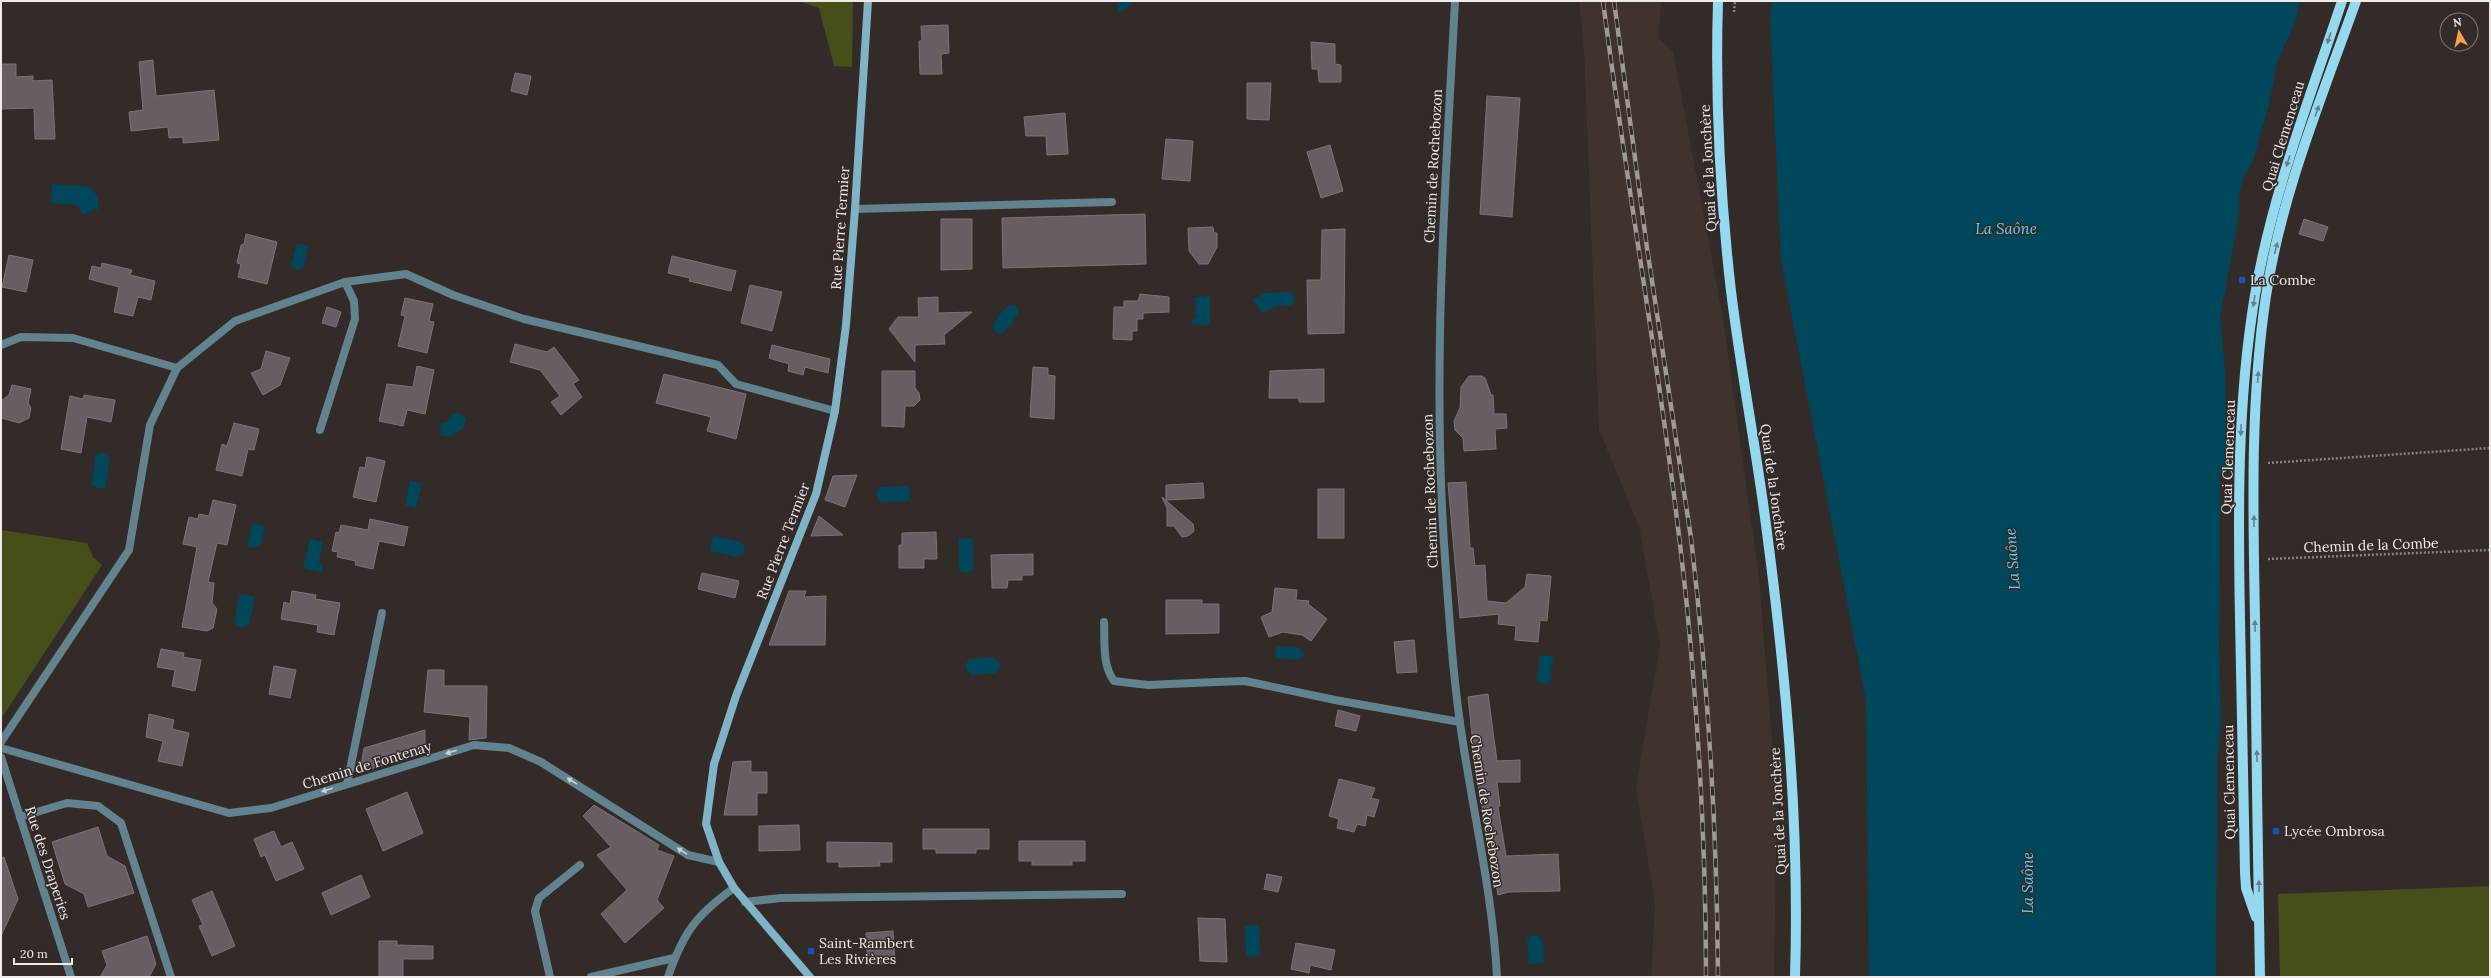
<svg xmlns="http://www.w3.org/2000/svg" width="2491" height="978" font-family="Lora,serif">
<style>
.built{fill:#40322d}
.green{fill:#474e1a}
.water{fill:#00475c}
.building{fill:#665e63;stroke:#7b7378}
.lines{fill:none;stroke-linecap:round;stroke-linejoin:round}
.path{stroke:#898380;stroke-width:2.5;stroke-dasharray:2 2;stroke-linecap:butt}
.lane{stroke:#62828d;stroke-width:8}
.street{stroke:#62828d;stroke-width:8}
.secondary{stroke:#7fb3c5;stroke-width:8}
.primary{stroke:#94d9f0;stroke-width:10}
.rail-casing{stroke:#9f9a97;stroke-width:4.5}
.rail{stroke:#322b28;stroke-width:3;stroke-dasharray:9;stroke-linecap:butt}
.oneway{fill:#63828c}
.oneway2{fill:#ccd1d2}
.transit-dot{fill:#1a4fb4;stroke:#322b28;stroke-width:1.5}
.labels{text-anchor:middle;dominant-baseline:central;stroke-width:3;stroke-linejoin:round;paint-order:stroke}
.street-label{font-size:14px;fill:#f0ebe9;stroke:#322b28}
.poi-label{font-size:14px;fill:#f0ebe9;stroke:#322b28;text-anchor:start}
.water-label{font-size:15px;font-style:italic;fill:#5ed2fc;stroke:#322b28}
</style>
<rect width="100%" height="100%" fill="#322b28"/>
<polygon class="built" points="1579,1 1662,1 1658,38 1673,51 1723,318 1759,577 1777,802 1774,977 1651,977 1655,904 1636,787 1660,645 1639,526 1599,430 1584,50"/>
<g class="green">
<polygon points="798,1 853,1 852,67 834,66 819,8"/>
<polygon points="1,530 87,543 93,557 102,565 1,719"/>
<polygon points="2490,886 2490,977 2280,977 2278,894"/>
</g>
<g class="water">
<polygon points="1118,1 1135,1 1118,14"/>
<polygon points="1772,1 2300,1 2295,23 2277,62 2269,104 2253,161 2243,178 2239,193 2239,215 2220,318 2225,370 2226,471 2220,472 2219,650 2221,721 2217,765 2216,977 1869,977 1866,700 1781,259 1770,18"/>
<polygon points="52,184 91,187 98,198 98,210 94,209 82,215 78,205 51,203"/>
<polygon points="297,243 308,246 303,268 297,270 291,266"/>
<polygon points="1292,292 1295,299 1292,305 1276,306 1262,313 1253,300 1265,293"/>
<polygon points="1210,296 1210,325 1192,325 1192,320 1196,317 1195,297"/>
<polygon points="1010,305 1016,306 1019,312 1010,326 1000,335 992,328 1001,313"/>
<polygon points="457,412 463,415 466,419 464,427 450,437 440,435 441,423 448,422 451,415"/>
<polygon points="102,452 110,458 105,489 91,486 96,455"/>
<polygon points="410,481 422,483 416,508 405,505"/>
<polygon points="909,486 910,501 881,502 876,494 880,487"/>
<polygon points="256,523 265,527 261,544 254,548 247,547 252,525"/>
<polygon points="713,536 741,542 741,544 745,545 743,556 739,555 738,557 710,551"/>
<polygon points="973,538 973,570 965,573 959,570 959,539"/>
<polygon points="310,539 323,542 319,563 323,564 321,572 303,568"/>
<polygon points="240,594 255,597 249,625 246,625 245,628 236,626 236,623 234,622"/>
<polygon points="1276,646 1300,648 1300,650 1303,651 1303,658 1299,658 1299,660 1275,658"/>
<polygon points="1540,655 1553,656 1550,684 1537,682"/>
<polygon points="994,657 1001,665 996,673 972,675 966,669 966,664 969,659"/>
<polygon points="1259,925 1260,954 1252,958 1246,954 1245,926"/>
<polygon points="1539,935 1540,938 1542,938 1544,963 1529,964 1527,939 1529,939 1529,936"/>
</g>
<g class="building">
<polygon points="948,25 949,53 941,54 942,74 920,74 919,41 922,41 921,26"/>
<polygon points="1311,42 1335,44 1335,64 1341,65 1341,82 1319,82 1318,69 1312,69"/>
<polygon points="153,60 156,96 214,90 219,140 183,143 183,137 169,138 168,127 131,131 129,112 143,110 139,62"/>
<polygon points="1,64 16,64 16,77 33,76 33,81 52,80 55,139 35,139 34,108 1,109"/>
<polygon points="515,73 531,76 527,95 511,91"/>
<polygon points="1247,83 1271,83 1269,120 1247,119"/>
<polygon points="1487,96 1520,98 1512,217 1480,214"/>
<polygon points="1065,113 1068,154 1047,155 1046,136 1026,136 1024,117"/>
<polygon points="1166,139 1193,141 1190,181 1162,179"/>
<polygon points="1330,145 1343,191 1321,198 1307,152"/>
<polygon points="1145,214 1146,264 1003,268 1002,218"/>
<polygon points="941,219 972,219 972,269 941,270"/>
<polygon points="2304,219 2328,227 2323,241 2299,234"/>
<polygon points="1213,227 1214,233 1217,233 1217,247 1208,264 1199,264 1189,251 1188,228"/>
<polygon points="1345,229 1344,333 1308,334 1307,280 1321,280 1322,230"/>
<polygon points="246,234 277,242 267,284 238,277 241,264 237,263 241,245 244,244"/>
<polygon points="9,255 33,260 26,292 2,287"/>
<polygon points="672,256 736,271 731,291 689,281 690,278 668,273"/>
<polygon points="102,263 132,270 130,275 155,281 151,300 138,297 133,316 114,312 119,287 89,279 92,266 101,268"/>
<polygon points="750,285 782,292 772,331 741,323"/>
<polygon points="1140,294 1169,297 1169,312 1143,313 1143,319 1137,319 1137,331 1132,331 1132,340 1113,339 1114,307 1124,307 1124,301 1138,301"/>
<polygon points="938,297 938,313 972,312 944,335 945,344 915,345 915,362 889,329 898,317 919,317 918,298"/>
<polygon points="405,298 433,304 429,321 434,322 427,353 398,346 405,316 401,315"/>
<polygon points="327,307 341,312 336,327 322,323"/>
<polygon points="515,344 547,352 554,347 579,380 573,384 582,397 561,415 551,402 560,396 540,370 510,362"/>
<polygon points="772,345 830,359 828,373 805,367 803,375 788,371 789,364 769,358"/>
<polygon points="266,351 290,358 280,385 263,395 251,373 261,369"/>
<polygon points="417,366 434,370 425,414 407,410 403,426 379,421 387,384 413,387"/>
<polygon points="1033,367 1048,368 1048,375 1055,376 1054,419 1030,417"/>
<polygon points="1324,369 1324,402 1299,402 1299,398 1269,398 1270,371"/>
<polygon points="882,371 915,371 915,388 919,393 920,400 914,406 905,406 904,427 882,426"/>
<polygon points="664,374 746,394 736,439 707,431 711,417 656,403"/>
<polygon points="1469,376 1482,376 1485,378 1491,395 1493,395 1494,414 1506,414 1507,428 1495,429 1496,449 1464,451 1463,438 1455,430 1454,421 1460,408 1461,387"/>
<polygon points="12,385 31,389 28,403 31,408 29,418 19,423 1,418 1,401 9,395"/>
<polygon points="84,395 115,400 111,422 87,417 81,453 61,449 70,396 83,399"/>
<polygon points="234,423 259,429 254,450 248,449 242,476 216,470 222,444 227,446"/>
<polygon points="367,457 385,461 376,502 353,497 360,467 365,468"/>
<polygon points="857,475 845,507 825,500 833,476"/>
<polygon points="1466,482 1470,548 1473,548 1475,566 1485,565 1487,601 1506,603 1525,587 1527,574 1551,576 1547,621 1540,620 1538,642 1515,640 1516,626 1498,624 1499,614 1460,618 1448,483"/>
<polygon points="1203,483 1204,498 1166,500 1166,485"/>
<rect x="1318" y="489" width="26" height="49"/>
<polygon points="1162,497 1193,524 1194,531 1188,536 1182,537 1174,526 1167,526 1167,508"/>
<polygon points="213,500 236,505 227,545 217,543 208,582 214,583 212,603 217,609 213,628 207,631 182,627 197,547 183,544 189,517 198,519 199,514 209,516"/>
<polygon points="819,516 843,535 811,536"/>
<polygon points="370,519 408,527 404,546 379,541 373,569 355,565 356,561 337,557 338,552 332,551 336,532 339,533 341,525 368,530"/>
<polygon points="936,532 937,559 924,559 924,568 899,568 899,545 902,545 902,533"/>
<polygon points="1033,554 1033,575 1022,575 1022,580 1008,580 1007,588 992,588 991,555"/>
<polygon points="702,573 739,581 735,598 698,589"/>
<polygon points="1275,588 1297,590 1296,600 1309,601 1308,604 1327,619 1311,641 1302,635 1283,632 1269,637 1261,617 1272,612"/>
<polygon points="292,591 316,595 315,599 340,603 334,635 317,632 318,625 281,619 284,602 290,604"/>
<polygon points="789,591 806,591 804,597 826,596 825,645 769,645"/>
<polygon points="1166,600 1202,600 1202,604 1219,604 1219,633 1166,634"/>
<polygon points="1414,640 1417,672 1397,673 1394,642"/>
<polygon points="161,649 184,653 183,657 201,660 195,691 172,686 175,670 157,667"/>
<polygon points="274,666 296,670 290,698 269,694"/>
<polygon points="428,670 444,670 444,686 487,686 486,738 469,740 470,717 424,712"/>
<polygon points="1488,694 1497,761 1520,760 1520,782 1497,782 1500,806 1498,807 1506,856 1558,854 1560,891 1509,892 1498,895 1476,772 1468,697"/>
<polygon points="1338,710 1360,716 1356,731 1335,726"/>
<polygon points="149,714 174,720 172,729 189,733 182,766 158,761 163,741 146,737"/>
<polygon points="425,730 425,753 360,772 364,748"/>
<polygon points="751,761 751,772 767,772 767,793 757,793 757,815 724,815 733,762"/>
<polygon points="1339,779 1375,788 1371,798 1379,800 1374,817 1367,815 1365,826 1357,824 1354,832 1337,828 1339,819 1329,816"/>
<polygon points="407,792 423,833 383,851 366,809"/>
<polygon points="594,805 659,845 657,850 674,856 657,900 664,908 625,943 601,914 627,890 597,855 611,847 583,816"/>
<polygon points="799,825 800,850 759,851 759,826"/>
<polygon points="98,827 107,856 125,866 134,893 88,907 84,894 65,884 52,842"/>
<polygon points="923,829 989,829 989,849 976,849 976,853 936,853 936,849 923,849"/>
<polygon points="274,831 281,847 292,842 304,869 276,881 265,855 261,857 254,839"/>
<polygon points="1019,841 1085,841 1085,861 1072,861 1072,865 1032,865 1032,861 1019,861"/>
<polygon points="827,842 892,843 892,862 879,862 880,866 839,867 839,862 827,862"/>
<polygon points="4,857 18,899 1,936 1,858"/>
<polygon points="1267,874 1282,877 1278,892 1264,889"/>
<polygon points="361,875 370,897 331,915 322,893"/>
<polygon points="212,891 235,946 212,956 199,926 203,925 192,900"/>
<polygon points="1198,918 1225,919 1227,962 1200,961"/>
<polygon points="893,931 895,963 868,965 866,933"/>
<polygon points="147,936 156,964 149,977 100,977 107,965 102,951"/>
<polygon points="379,941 397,941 397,945 433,946 433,959 403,959 403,977 379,977"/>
<polygon points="1296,943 1335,950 1331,970 1310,965 1309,973 1291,969"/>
</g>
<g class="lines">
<g class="path">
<polyline points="1734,12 1735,1"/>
<polyline points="2268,463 2490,448"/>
<polyline points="2268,559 2490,550"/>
</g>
<g class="lane">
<polyline points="345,282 406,274 453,295 524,319 718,365 736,384 835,411"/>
<polyline points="1,345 21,337 73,338 177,368"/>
<polyline points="1215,682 1245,681 1335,700 1460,722"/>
<polyline points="1,742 129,550 150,425 177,368 235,321 345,282 354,301 355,319 320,430"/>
<polyline points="347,784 382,613"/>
<polyline points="20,817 67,803 98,806 121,823 171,977"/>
<polyline points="550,977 535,911 539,898 580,865"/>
<polyline points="591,977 674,958"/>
</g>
<g class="street">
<path d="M1455,1C1445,191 1431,382 1446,572C1450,629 1454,687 1463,743C1475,821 1493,899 1497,977"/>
<polyline points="855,209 1112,202"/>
<path d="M1104,622C1105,642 1102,665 1114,681L1148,685L1215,682"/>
<polyline points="1,748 229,813 271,808 474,745 509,748 541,762 688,855 719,862"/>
<polyline points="1,757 71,977"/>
<polyline points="745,902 781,898 1122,894"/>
<path d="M668,977C683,933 696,915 734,888"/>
</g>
<polyline class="secondary" points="810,977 734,888 719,862 706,824 714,764 736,696 816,494 835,411 846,325 855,209 868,1"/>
<g class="primary">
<path d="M1718,1C1715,98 1720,195 1731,291C1740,365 1754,437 1764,510C1785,665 1800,821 1795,977"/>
<path d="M2256,917L2246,888L2245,872C2243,788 2242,703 2240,619C2238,511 2237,402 2255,295C2272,194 2310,98 2342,1"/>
<path d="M2260,977C2258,858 2256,738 2255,619C2253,511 2250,402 2266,296C2281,195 2322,97 2356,1"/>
</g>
<defs>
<g id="rail">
<path d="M1603,1C1629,203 1666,404 1687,607C1699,730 1706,853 1706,977"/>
<path d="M1614,1L1647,248L1691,538C1708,684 1717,830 1718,977"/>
</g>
</defs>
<use href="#rail" class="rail-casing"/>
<use href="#rail" class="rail"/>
</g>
<defs><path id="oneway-solid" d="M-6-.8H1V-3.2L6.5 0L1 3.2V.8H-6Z"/></defs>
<g class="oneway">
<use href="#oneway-solid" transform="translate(2329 38) rotate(108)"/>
<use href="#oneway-solid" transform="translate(2317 111) rotate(-71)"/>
<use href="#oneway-solid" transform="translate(2288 161) rotate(108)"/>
<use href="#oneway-solid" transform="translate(2276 248) rotate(-76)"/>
<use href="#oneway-solid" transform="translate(2254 301) rotate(98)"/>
<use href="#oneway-solid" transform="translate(2258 377) rotate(-86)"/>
<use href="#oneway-solid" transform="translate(2241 430) rotate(92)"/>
<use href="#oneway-solid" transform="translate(2254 521) rotate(-90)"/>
<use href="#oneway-solid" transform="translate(2255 626) rotate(-91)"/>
<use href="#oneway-solid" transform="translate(2257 756) rotate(-91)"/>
<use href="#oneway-solid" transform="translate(2259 886) rotate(-91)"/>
</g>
<g class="oneway2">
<use href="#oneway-solid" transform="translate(451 752) rotate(163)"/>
<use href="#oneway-solid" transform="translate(572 781) rotate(-148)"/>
<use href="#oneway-solid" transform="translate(327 790) rotate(163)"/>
<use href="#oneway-solid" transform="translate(682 851) rotate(-148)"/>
</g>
<g class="transit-dot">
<rect x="2238" y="276" width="8" height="8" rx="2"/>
<rect x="2272" y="827" width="8" height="8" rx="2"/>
<rect x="807" y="947" width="8" height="8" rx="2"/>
</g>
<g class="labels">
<g class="street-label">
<text transform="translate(2283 136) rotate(-73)">Quai Clemenceau</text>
<text transform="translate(1433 166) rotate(-87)">Chemin de Rochebozon</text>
<text transform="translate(1708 168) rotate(-93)">Quai de la Jonchère</text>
<text transform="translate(840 228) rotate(-86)">Rue Pierre Termier</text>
<text transform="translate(2228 457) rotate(-88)">Quai Clemenceau</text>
<text transform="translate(1774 487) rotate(82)">Quai de la Jonchère</text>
<text transform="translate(1430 491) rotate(-92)">Chemin de Rochebozon</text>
<text transform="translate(783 541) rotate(-69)">Rue Pierre Termier</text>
<text transform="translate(2371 545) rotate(-2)">Chemin de la Combe</text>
<text transform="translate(367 765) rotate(-17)">Chemin de Fontenay</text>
<text transform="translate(2229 782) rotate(-91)">Quai Clemenceau</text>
<text transform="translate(1487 811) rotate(81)">Chemin de Rochebozon</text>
<text transform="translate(1778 811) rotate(-93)">Quai de la Jonchère</text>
<text transform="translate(48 863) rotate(72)">Rue des Draperies</text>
</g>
<g class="poi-label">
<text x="2250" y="280">La Combe</text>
<text x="2284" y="831">Lycée Ombrosa</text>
<text x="819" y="943">Saint-Rambert<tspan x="819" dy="16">Les Rivières</tspan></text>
</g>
<g class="water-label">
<text x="2006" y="228">La Saône</text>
<text transform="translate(2012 559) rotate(-94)">La Saône</text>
<text transform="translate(2027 883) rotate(-90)">La Saône</text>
</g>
</g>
<rect width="2491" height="978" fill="none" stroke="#f0ebe9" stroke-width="4"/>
<g transform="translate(2459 32) rotate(351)"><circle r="19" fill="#322b28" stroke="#7e7875"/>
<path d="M0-3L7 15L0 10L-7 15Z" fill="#fb9e50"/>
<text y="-6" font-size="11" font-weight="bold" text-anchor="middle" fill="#f0ebe9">N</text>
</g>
<path d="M14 958v6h58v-6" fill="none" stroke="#f0ebe9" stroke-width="2"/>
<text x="20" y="958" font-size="12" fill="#f0ebe9" stroke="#322b28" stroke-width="3" paint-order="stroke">20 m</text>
</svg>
